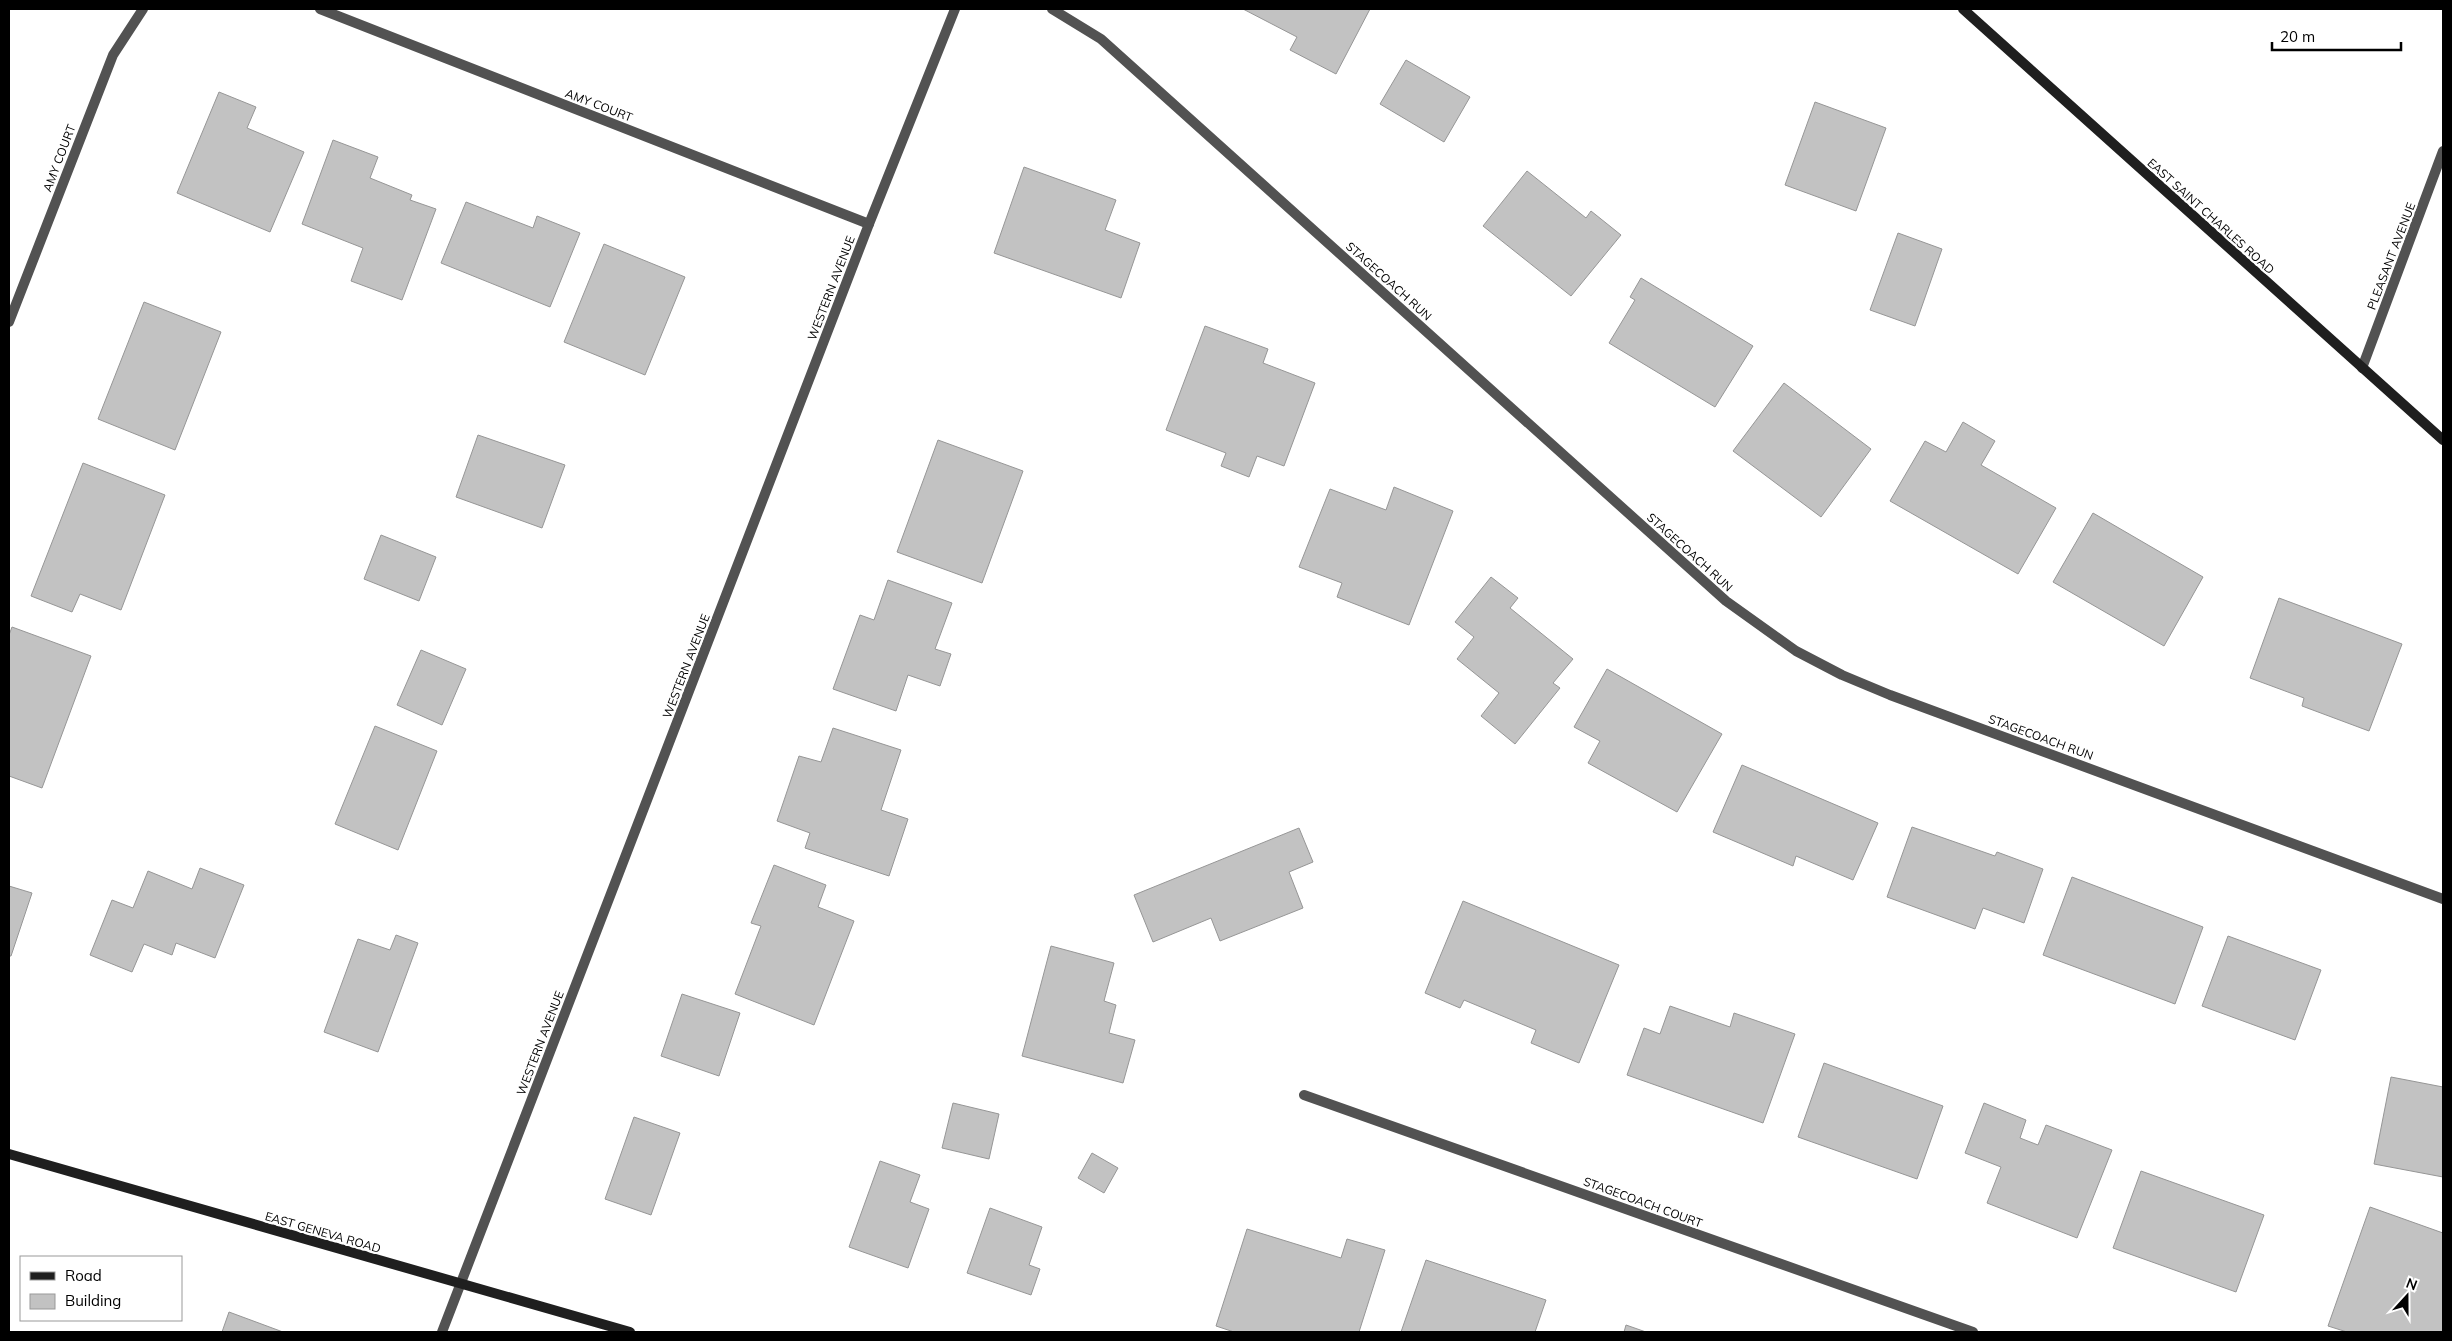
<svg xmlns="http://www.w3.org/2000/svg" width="2452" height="1341" font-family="Mulish,sans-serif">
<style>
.building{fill:#c2c2c2;stroke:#969696}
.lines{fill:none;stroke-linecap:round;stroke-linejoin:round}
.street{stroke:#525252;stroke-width:10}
.secondary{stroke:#1f1f1f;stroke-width:10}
.labels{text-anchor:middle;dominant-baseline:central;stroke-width:4.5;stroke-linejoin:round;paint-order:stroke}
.street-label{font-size:12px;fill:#000;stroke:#fff}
</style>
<rect width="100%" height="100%" fill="#fff"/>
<g class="building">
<polygon points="1243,9 1370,9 1336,74 1290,50 1297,37"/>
<polygon points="1406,60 1470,97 1444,142 1380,104"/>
<polygon points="219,92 256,107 247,128 304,152 270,232 177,193"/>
<polygon points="1815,102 1886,128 1856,211 1785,185"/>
<polygon points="333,140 378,157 370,178 412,195 410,200 436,209 402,300 351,281 363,248 302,224"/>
<polygon points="1024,167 1116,200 1105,230 1140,243 1121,298 994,253"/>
<polygon points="1527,171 1586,218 1591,211 1621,235 1571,296 1483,226"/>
<polygon points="466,202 533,228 537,216 580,233 550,307 441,263"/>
<polygon points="1898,233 1942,249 1915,326 1870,310"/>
<polygon points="604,244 685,277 645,375 564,342"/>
<polygon points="1641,278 1753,346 1715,407 1609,343 1635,300 1630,297"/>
<polygon points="144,302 221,332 175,450 98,419"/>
<polygon points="1205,326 1268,349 1263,363 1315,383 1284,466 1257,456 1249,477 1221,466 1226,453 1166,430"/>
<polygon points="1784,383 1871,449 1821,517 1733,451"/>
<polygon points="1963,422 1995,441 1981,465 2056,508 2018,574 1890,501 1925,441 1946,452"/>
<polygon points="478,435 565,465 542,528 456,497"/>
<polygon points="938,440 1023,471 982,583 897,552"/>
<polygon points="83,463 165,495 121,610 80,594 72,612 31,596"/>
<polygon points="1394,487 1453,511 1409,625 1337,597 1342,583 1299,567 1330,489 1386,510"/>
<polygon points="2093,513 2203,577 2164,646 2053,582"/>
<polygon points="381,535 436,557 419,601 364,579"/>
<polygon points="1491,577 1518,598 1510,608 1573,659 1553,683 1560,688 1515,744 1481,716 1499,693 1457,659 1474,637 1455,622"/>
<polygon points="888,580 952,603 935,649 951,654 940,686 908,675 896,711 833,689 860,615 874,620"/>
<polygon points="2279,598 2402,644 2369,731 2302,706 2304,698 2250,678"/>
<polygon points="12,627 91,656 42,788 9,776 9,635"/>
<polygon points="421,650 466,669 442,725 397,705"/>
<polygon points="1607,669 1722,734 1677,812 1588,763 1600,741 1574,727"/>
<polygon points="375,726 437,751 398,850 335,824"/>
<polygon points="833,728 901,750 881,810 908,819 889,876 805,848 810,833 777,821 799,756 821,762"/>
<polygon points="1742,765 1878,823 1853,880 1796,856 1793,866 1713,832"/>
<polygon points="1912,827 1995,856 1997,852 2043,869 2024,923 1983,908 1975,929 1887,897"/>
<polygon points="1299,828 1313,862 1289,872 1303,908 1220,941 1211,918 1153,942 1134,895"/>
<polygon points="774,865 826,885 818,907 854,921 814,1025 735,994 761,926 751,923"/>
<polygon points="200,868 244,885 215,958 176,943 172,955 144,944 132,972 90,955 112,900 133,908 148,871 192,889"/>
<polygon points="2072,877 2203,927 2175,1004 2043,955"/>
<polygon points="9,886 32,893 11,956 9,956"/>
<polygon points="1463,901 1619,965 1579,1063 1531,1043 1536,1030 1464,1000 1460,1008 1425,993"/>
<polygon points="396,935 418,943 378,1052 324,1032 358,939 390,950"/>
<polygon points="2228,936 2321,970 2295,1040 2202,1006"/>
<polygon points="1051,946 1114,963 1104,1001 1116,1005 1109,1033 1135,1040 1123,1083 1022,1056"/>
<polygon points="682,994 740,1013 719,1076 661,1056"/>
<polygon points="1670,1006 1730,1027 1734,1013 1795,1034 1763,1123 1627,1075 1644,1028 1660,1034"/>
<polygon points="1824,1063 1943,1106 1917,1179 1798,1137"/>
<polygon points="2391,1077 2443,1087 2443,1177 2374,1164"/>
<polygon points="953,1103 999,1114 989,1159 942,1148"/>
<polygon points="1984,1103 2026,1120 2020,1138 2038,1145 2046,1125 2112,1150 2077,1238 1987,1203 2001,1167 1965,1153"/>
<polygon points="634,1117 680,1133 651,1215 605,1199"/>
<polygon points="1092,1153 1118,1168 1104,1193 1078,1178"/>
<polygon points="880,1161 920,1175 910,1202 929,1209 908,1268 849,1247"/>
<polygon points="2141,1171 2264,1215 2236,1292 2113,1248"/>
<polygon points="2370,1207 2443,1233 2443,1332 2347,1332 2328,1326"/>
<polygon points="990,1208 1042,1227 1029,1265 1040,1269 1031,1295 967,1273"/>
<polygon points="1247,1229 1341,1258 1347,1239 1385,1250 1359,1332 1234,1332 1216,1326"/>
<polygon points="1426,1260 1546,1300 1535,1332 1401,1332"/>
<polygon points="229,1312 283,1332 222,1332"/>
<polygon points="1626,1325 1646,1332 1624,1332"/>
</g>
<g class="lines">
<g class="street">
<polyline points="320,9 869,224"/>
<polyline points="1052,9 1101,39 1726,601 1796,651 1842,675 1890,695 2443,899"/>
<polyline points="9,322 113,55 143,9"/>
<polyline points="2362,368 2443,151"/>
<polyline points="1304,1095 1973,1332"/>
<polyline points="442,1332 869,224 955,9"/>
</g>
<g class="secondary">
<polyline points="1963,9 2443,440"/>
<polyline points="9,1154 630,1332"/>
</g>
</g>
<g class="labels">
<g class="street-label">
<text transform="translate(599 105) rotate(21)">AMY COURT</text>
<text transform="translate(59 158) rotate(-69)">AMY COURT</text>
<text transform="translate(2211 216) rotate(42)">EAST SAINT CHARLES ROAD</text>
<text transform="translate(2391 256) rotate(-69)">PLEASANT AVENUE</text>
<text transform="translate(1389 281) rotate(42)">STAGECOACH RUN</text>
<text transform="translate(831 288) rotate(-69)">WESTERN AVENUE</text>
<text transform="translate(1690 552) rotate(42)">STAGECOACH RUN</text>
<text transform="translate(686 666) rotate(-69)">WESTERN AVENUE</text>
<text transform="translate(2041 737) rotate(20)">STAGECOACH RUN</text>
<text transform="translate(540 1043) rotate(-69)">WESTERN AVENUE</text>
<text transform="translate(1643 1202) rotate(20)">STAGECOACH COURT</text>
<text transform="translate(323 1232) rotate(16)">EAST GENEVA ROAD</text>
</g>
</g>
<rect width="2452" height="1341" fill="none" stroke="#000000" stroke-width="20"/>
<rect x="20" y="1256" width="162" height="65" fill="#ffffff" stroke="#999999"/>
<rect x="30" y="1272" width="25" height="8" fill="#1f1f1f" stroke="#999999"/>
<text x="65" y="1281" font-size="15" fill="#000000">Road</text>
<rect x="30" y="1294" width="25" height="15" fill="#c2c2c2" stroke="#999999"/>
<text x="65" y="1306" font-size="15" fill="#000000">Building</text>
<g transform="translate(2407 1296) rotate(21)" stroke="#ffffff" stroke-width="4" paint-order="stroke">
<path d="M0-4L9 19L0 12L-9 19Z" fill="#000000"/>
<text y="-8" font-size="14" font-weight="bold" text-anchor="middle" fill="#000000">N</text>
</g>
<path d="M2272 42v8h129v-8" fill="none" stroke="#000000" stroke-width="2.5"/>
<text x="2280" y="42" font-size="15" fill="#000000" stroke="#ffffff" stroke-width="4" paint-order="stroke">20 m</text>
</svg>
